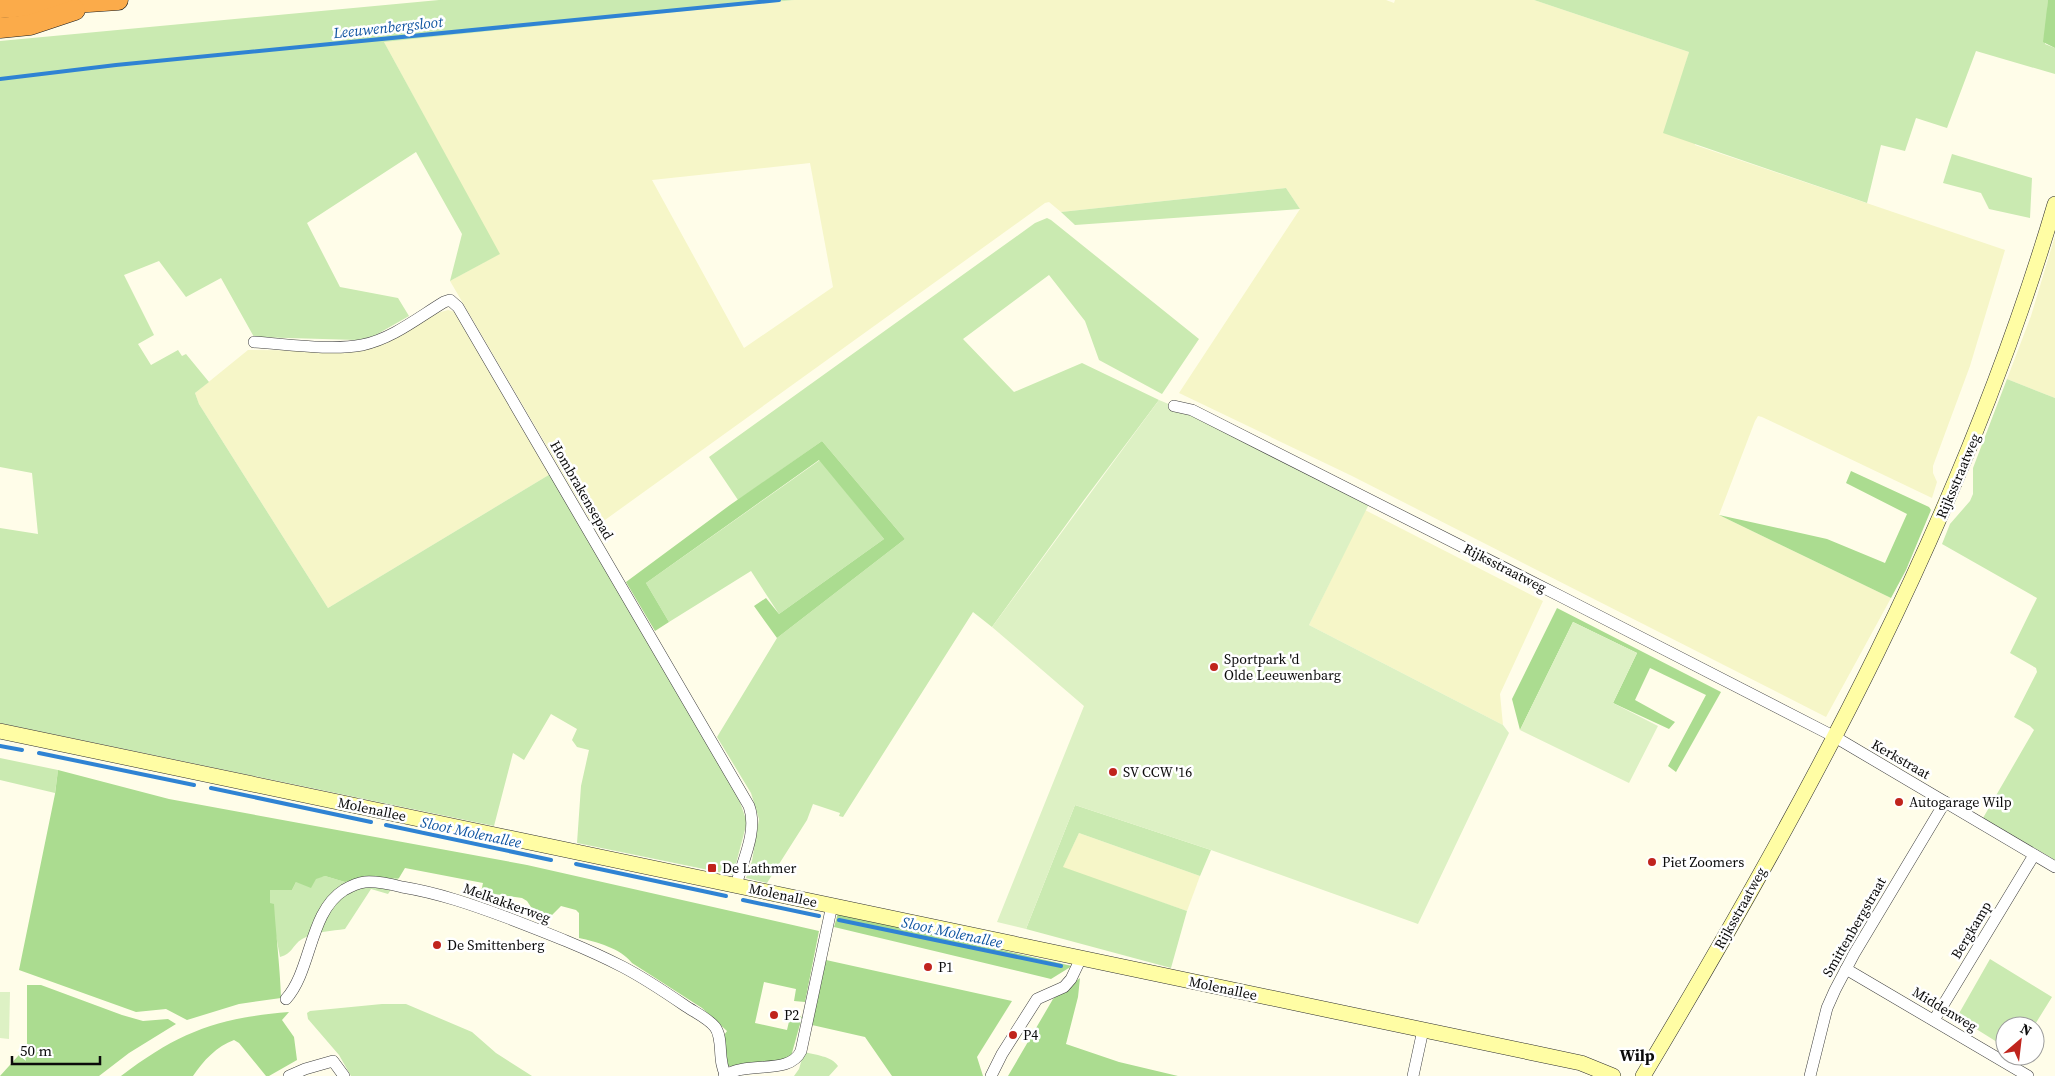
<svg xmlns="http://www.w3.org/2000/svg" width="2055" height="1076" font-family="'Source Serif 4',serif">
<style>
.farmland{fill:#f6f6c8;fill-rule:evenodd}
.green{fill:#caeab1}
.forest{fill:#abdc90}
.pitch{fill:#ddf1c4}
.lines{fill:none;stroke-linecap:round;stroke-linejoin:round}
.stream{stroke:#2f83d3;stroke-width:4}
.street-casing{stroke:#3e3e3e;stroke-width:12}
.secondary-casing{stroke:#2d2d2d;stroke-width:16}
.highway-casing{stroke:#1c1c1c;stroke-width:21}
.street{stroke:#fff;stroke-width:11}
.secondary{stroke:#fffda4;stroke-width:15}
.highway{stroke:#fbab4a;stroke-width:20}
.poi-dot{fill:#c0241d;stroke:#fff;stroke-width:2}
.labels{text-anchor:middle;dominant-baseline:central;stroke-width:5;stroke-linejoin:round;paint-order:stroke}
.street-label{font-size:14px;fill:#0b0b0b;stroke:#fff}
.poi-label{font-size:14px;fill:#0b0b0b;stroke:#fff;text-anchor:start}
.water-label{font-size:15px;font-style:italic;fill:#1055a1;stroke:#fff}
.quarter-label{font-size:16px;font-weight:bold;fill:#0b0b0b;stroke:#fff}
</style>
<rect width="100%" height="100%" fill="#fffde9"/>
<g class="farmland">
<path d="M794,0H1386L1394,3L1395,0H1534L1689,52L1685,66L1695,145L2005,250L1970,366L1933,466V473L1937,482L1932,498L1762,417L1758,416L1755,421L1719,515L1891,598L1826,717L1352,476L1179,393L1300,209L1286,188L1061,212L1049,202L1045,203L598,525H593L450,281L499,254L384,42ZM810,163L833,287L744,348L652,180Z"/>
<polygon points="2055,236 2055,398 2007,379 2031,316"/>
<polygon points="448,310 455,312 552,473 328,608 199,404 195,393 248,350 362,351 390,341 437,313"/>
<polygon points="1365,510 1543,601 1500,694 1503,725 1309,625"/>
<polygon points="1079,833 1200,876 1187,911 1062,868"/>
</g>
<g class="green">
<polygon points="439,0 794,0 384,42 500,254 450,281 462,234 416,152 307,223 340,287 398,298 409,316 374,336 357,340 254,337 221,278 186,297 159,261 124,275 154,335 138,344 151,365 178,350 182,356 186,354 209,382 195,393 199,404 328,608 552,473 737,794 747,822 733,875 577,843 581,786 589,750 577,747 572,740 577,729 551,714 524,760 513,753 494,826 0,723 0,528 38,534 32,473 0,467 0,41"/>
<polygon points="1534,0 2048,0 2045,44 2055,48 2055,74 1976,51 1947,128 1916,118 1905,151 1881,145 1867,203 1663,133 1689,52"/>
<polygon points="1952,154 2032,178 2030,218 1989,209 1981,193 1943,183"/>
<polygon points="1286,188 1300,209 1075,225 1061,212"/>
<polygon points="1047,218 1051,220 1199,339 1162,394 1099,360 1085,321 1049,275 963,339 1014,392 1082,363 1159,400 1084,500 992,627 973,612 843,817 839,816 840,813 813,804 807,820 767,883 746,878 752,861 759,819 751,793 717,737 777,638 905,539 822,441 738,500 709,457 1035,223"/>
<polygon points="2007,379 2055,398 2055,860 1983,818 2034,730 2030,726 2014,717 2037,672 2036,668 2010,653 2037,598 1942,544 1950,524 1970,501 1973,494 1973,468"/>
<polygon points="820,460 884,539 779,614 751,571 669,622 646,583"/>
<polygon points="0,758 58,770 55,793 0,780"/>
<polygon points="1075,805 1211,850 1200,876 1079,833 1063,867 1187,911 1171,968 1026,929"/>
<path d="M325,876L345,882L362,879L399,878L388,894L371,889L345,929C332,931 317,931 304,938C293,943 293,954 280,957L270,904V890H292L296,882Z"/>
<polygon points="1990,959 2052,997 2034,1026 2005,1026 2005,1047 1957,1017"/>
<polygon points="382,1004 406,1004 472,1032 496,1053 532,1076 351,1076 339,1055 308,1019 307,1013 310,1011"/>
<path d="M804,1052C815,1055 832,1056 838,1066L829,1076H794L799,1069Z"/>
</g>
<g class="forest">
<polygon points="2048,0 2055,0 2055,48 2043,42"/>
<polygon points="822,441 905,539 777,638 754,606 766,598 779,614 884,539 819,460 646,583 669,622 655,631 626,582 730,505"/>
<polygon points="1851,471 1929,507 1931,510 1906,570 1891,598 1719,515 1827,539 1885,563 1907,514 1846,483"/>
<polygon points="1557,608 1721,692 1676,772 1668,766 1706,695 1650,668 1635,700 1675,722 1669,729 1613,703 1637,653 1573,622 1520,730 1512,699"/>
<path d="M58,770L169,799L527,865L819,931L805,1002L794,1001L796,989L764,982L755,1023L787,1030L791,1013L802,1017L790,1060L744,1066H725L718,1044L727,1031L702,1008L632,963C620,948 597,942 579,938V913L576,910L561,906L552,915L535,913L527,901L522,898L481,892L483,883L405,868L399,878L362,879L345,882L325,876L316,879L311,888L296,882L292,890H270V903L274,904C276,936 280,966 281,998L239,1004L187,1020L166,1009L136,1012L19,970L55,794Z"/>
<polygon points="838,913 1072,966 1051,979 834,927"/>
<polygon points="826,960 1012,1001 977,1057 983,1076 892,1076 865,1037 812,1025"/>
<polygon points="1080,978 1078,997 1066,1044 1119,1062 1178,1076 1008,1076 1053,999"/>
<polygon points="22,985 41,985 122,1015 143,1021 168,1019 176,1024 129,1053 99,1076 0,1076 27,1046 27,985"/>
<path d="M289,1012L282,1020L294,1037L297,1060L269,1076H266L239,1043L234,1040C217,1046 203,1061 193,1076H121C179,1032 217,1018 289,1012Z"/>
</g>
<g class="pitch">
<polygon points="1159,400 1190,413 1369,504 1309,625 1503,725 1509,733 1418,924 1211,850 1075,805 1026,929 997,922 1084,706 992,627"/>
<polygon points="1573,622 1637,653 1613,703 1658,726 1629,783 1520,730"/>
<polygon points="0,992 10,992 9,1039 0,1038"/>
</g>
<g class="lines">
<g class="stream">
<polyline points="0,79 116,65 779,0"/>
<polyline points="0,746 22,750"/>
<polyline points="39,753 194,785"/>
<polyline points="211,788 371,822"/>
<polyline points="386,825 551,860"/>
<polyline points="576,864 726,896"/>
<polyline points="743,900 819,916"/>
<polyline points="839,920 1061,966"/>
</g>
<defs>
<g id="street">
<path d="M254,342C286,344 331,351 362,345C392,339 419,317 444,302L450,300L458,307L749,806C758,831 743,860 736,885"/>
<polyline points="1174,406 1192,410 1560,596 1835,737 2055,867"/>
<polyline points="1846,969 2028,1076"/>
<path d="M286,999C312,970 309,912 344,890C351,886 357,883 365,882C377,881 390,884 402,887C439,893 473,905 508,918C547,933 586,948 623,967C644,978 665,992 684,1005C694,1012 708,1018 715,1027C724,1039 717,1061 726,1075"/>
<polyline points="1934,1020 2034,855"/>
<polyline points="289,1076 305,1069 333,1061 344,1076"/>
<path d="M724,1076C748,1060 789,1076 801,1051L832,905"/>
<polyline points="991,1076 1002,1054 1037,999 1064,987 1071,979 1081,958"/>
<polyline points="1413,1076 1423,1030"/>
<polyline points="1810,1076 1827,1008 1835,990 1854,954 1945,802"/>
</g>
<g id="secondary">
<polyline points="0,731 1581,1063 1613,1076"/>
<path d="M1643,1076C1809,799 1963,516 2055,204"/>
</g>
<g id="highway">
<polyline points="0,8 118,0"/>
<polyline points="0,28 30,25 75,10"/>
</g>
</defs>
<use href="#street" class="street-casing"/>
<use href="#secondary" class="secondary-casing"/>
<use href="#highway" class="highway-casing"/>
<use href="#street" class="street"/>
<use href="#secondary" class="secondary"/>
<use href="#highway" class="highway"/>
</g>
<g class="poi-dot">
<circle cx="1214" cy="667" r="5"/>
<circle cx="1113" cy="772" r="5"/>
<circle cx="1899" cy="802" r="5"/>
<circle cx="1652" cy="862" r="5"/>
<rect x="707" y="863" width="10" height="10" rx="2.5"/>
<circle cx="437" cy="945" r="5"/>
<circle cx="928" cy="967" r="5"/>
<circle cx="774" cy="1015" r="5"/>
<circle cx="1013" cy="1035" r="5"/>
</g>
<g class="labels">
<g class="street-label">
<text transform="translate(1958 476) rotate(-67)">Rijksstraatweg</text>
<text transform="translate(582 490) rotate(60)">Hombrakensepad</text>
<text transform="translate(1505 568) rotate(27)">Rijksstraatweg</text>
<text transform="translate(1901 759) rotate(30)">Kerkstraat</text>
<text transform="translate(372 809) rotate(12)">Molenallee</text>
<text transform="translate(783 895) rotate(12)">Molenallee</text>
<text transform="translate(507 903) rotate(20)">Melkakkerweg</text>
<text transform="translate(1740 908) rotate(-61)">Rijksstraatweg</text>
<text transform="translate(1854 927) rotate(-60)">Smittenbergstraat</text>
<text transform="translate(1971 930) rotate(-59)">Bergkamp</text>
<text transform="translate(1223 988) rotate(12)">Molenallee</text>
<text transform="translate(1945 1009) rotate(31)">Middenweg</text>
</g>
<g class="poi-label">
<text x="1224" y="659">Sportpark 'd<tspan x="1224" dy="16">Olde Leeuwenbarg</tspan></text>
<text x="1123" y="772">SV CCW '16</text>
<text x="1909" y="802">Autogarage Wilp</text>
<text x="1662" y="862">Piet Zoomers</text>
<text x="722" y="868">De Lathmer</text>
<text x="447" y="945">De Smittenberg</text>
<text x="938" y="967">P1</text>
<text x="784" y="1015">P2</text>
<text x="1023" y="1035">P4</text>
</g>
<g class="water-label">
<text transform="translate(388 27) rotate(-6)">Leeuwenbergsloot</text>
<text transform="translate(471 832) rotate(12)">Sloot Molenallee</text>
<text transform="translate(952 932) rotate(12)">Sloot Molenallee</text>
</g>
<g class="quarter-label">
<text x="1637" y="1055">Wilp</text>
</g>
</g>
<g transform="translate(2020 1041) rotate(28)"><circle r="24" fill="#ffffff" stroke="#9d9d9d"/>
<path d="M0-4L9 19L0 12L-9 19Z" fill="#c0241d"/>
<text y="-8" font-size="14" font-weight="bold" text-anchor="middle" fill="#0b0b0b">N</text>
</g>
<path d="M12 1056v8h88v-8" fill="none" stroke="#0b0b0b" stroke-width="2.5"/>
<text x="20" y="1056" font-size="15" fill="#0b0b0b" stroke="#ffffff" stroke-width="4" paint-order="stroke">50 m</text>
</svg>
